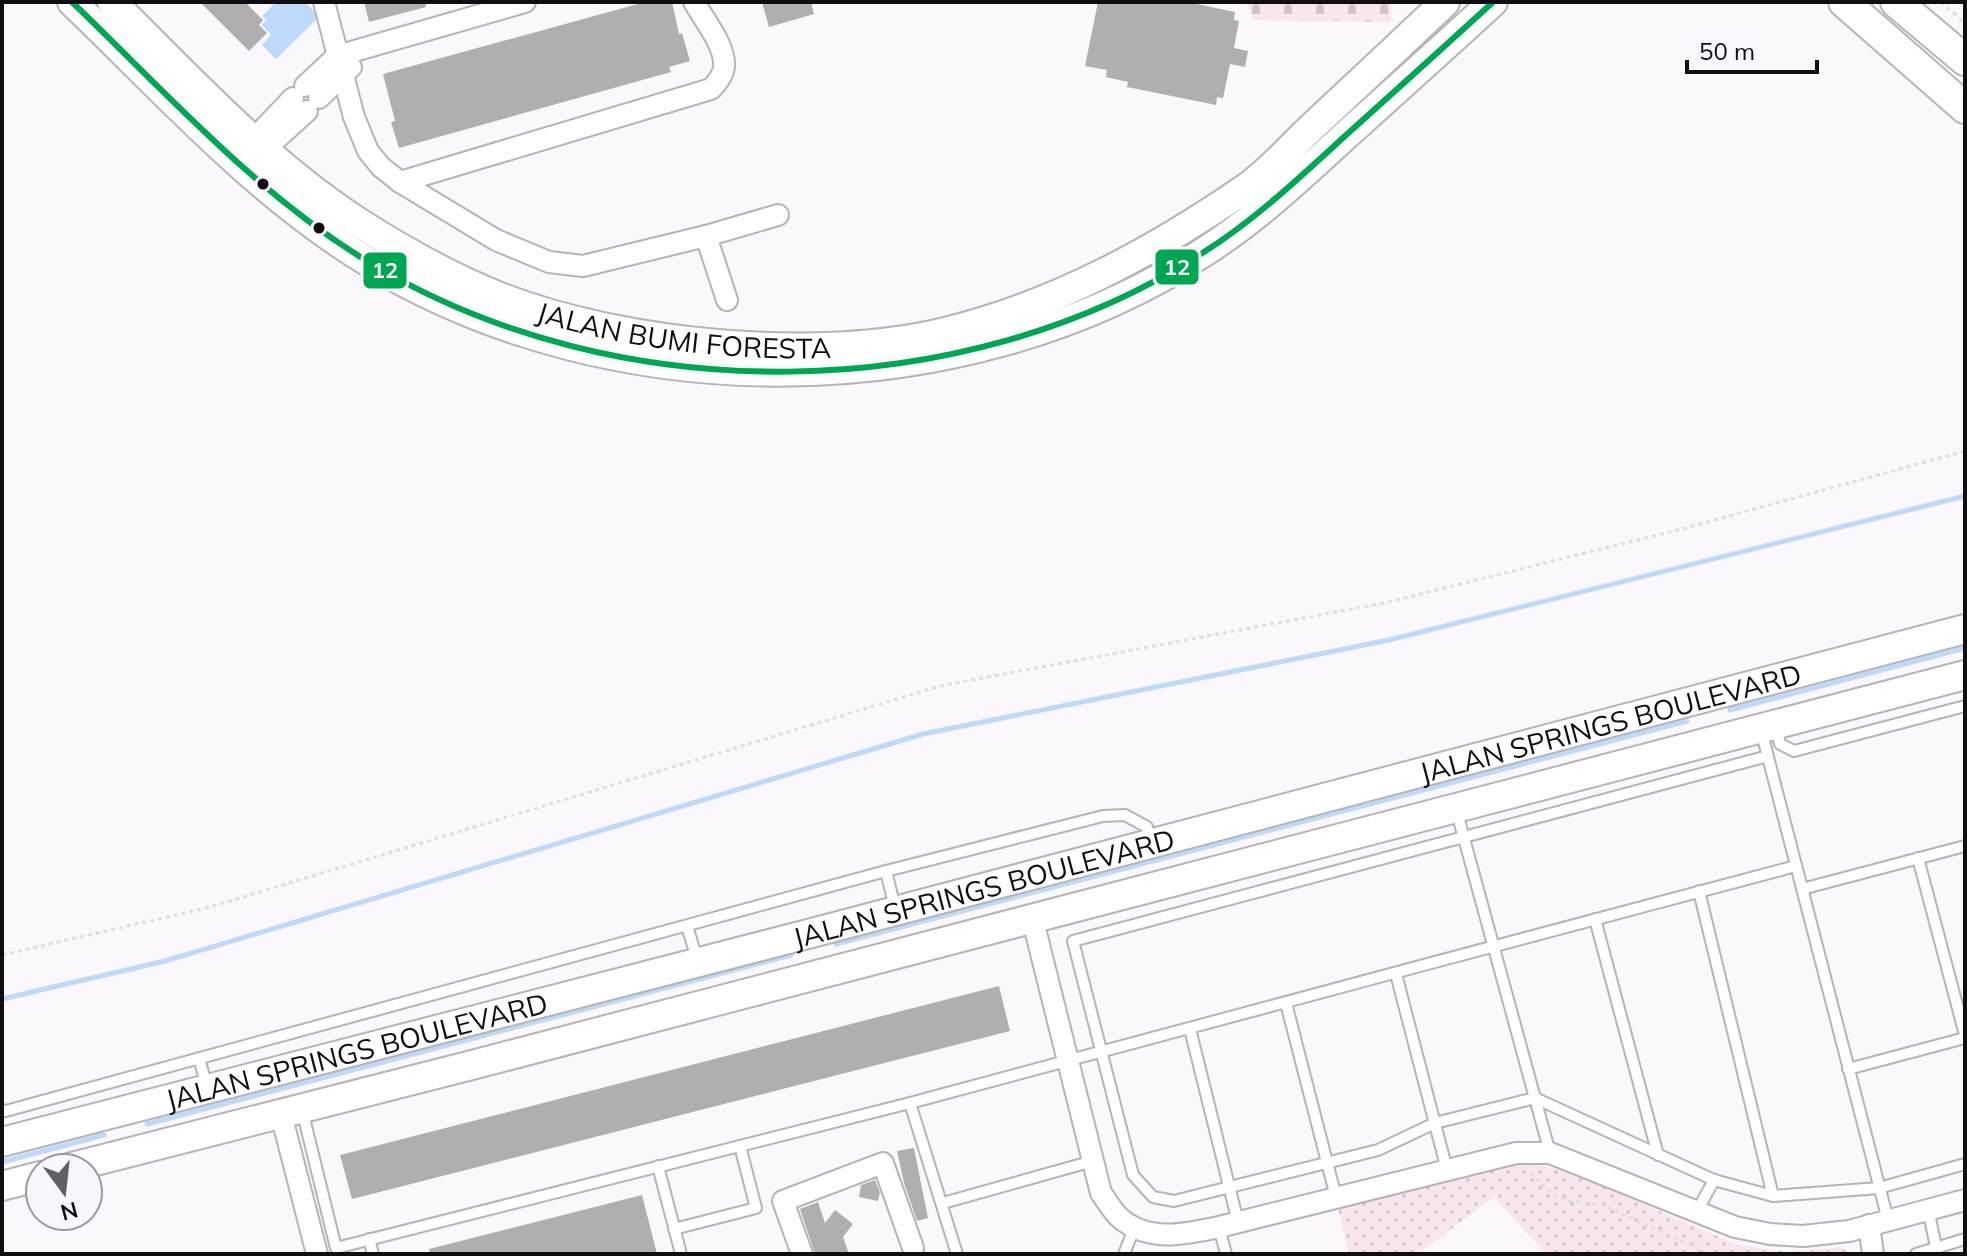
<svg xmlns="http://www.w3.org/2000/svg" width="1967" height="1256" font-family="Mulish,sans-serif">
<style>
.green{fill:url(#green-dots)}
.cemetery{fill:url(#cemetery-stones)}
.water{fill:#bed9f9}
.lines{fill:none;stroke-linecap:round;stroke-linejoin:round}
.stream{stroke:#bed9f9;stroke-width:5}
.building{fill:#b0aeb1}
.lane-casing{stroke:#b5b4b7;stroke-width:14}
.street-casing{stroke:#b5b4b7;stroke-width:24}
.secondary-casing{stroke:#b5b4b7;stroke-width:32}
.primary-casing{stroke:#b5b4b7;stroke-width:34}
.path{stroke:#e0dee0;stroke-width:3;stroke-dasharray:4 4;stroke-linecap:butt}
.lane{stroke:#fefeff;stroke-width:10}
.street{stroke:#fefeff;stroke-width:20}
.secondary{stroke:#fefeff;stroke-width:28}
.primary{stroke:#fefeff;stroke-width:30}
.bus-1-casing{stroke:#f9f6fe;stroke-width:12}
.bus-1{stroke:#00a651;stroke-width:6}
.bus-dot{fill:#100e12;stroke:#f9f6fe;stroke-width:3}
.labels{text-anchor:middle;dominant-baseline:central;stroke-width:7;stroke-linejoin:round;paint-order:stroke}
.street-label{font-size:28px;fill:#100e12;stroke:#f9f6fe}
.line-badge{stroke:#f9f6fe;stroke-width:3}
.badge-label{font-size:22px;text-anchor:middle;font-weight:bold;fill:#fff}
</style>
<defs>
<pattern id="green-dots" width="8" height="8" patternUnits="userSpaceOnUse" patternTransform="scale(2)"><rect width="8" height="8" fill="#f9e5ef"/><path d="M2 2h.1M6 6h.1" fill="none" stroke="#d4c3cc" stroke-width="1.8" stroke-linecap="round"/></pattern>
<pattern id="cemetery-stones" width="16" height="16" patternUnits="userSpaceOnUse" patternTransform="scale(2)"><rect width="16" height="16" fill="#f9e5ef"/><path d="M2 7V4a2 2 0 0 1 4 0v3zM10 15v-3a2 2 0 0 1 4 0v3z" fill="#d4c3cc"/></pattern>
</defs>
<rect width="100%" height="100%" fill="#faf8fc"/>
<polygon class="green" points="1509,1164 1542,1165 1590,1181 1738,1245 1790,1252 1841,1247 1854,1254 1546,1254 1494,1197 1418,1254 1349,1254 1338,1209"/>
<polygon class="cemetery" points="1246,2 1391,2 1391,22 1254,20"/>
<polygon class="water" points="276,2 305,2 319,17 276,59 262,45 271,35 262,25 266,20 262,16"/>
<g class="lines">
<g class="stream">
<polyline points="1730,710 1965,648"/>
<polyline points="836,944 1687,721"/>
<polyline points="2,999 165,961 923,734 1389,640 1965,496"/>
<polyline points="147,1124 791,955"/>
<polyline points="2,1162 104,1135"/>
</g>
</g>
<g class="building">
<polygon points="200,2 245,2 263,20 259,25 267,33 249,51"/>
<polygon points="364,2 425,2 426,7 369,22"/>
<polygon points="645,2 672,2 679,34 682,33 690,61 669,67 671,72 399,148 391,122 395,121 383,74"/>
<polygon points="762,2 811,2 814,14 769,27"/>
<polygon points="1098,2 1187,2 1235,12 1234,20 1239,21 1234,48 1248,51 1245,67 1230,64 1223,98 1217,97 1216,105 1127,87 1128,82 1106,77 1107,70 1085,66"/>
<polygon points="999,986 1010,1031 352,1199 340,1155"/>
<polygon points="914,1148 928,1218 917,1221 904,1183 897,1151"/>
<polygon points="875,1180 880,1192 878,1201 859,1197 861,1185"/>
<polygon points="642,1195 657,1254 430,1254 429,1249"/>
<polygon points="818,1202 825,1223 835,1210 853,1224 843,1237 849,1254 815,1254 800,1209"/>
</g>
<g class="lines">
<defs>
<g id="lane">
<polyline points="1776,728 1780,744 1794,751 1965,706"/>
<polyline points="1761,730 1888,1220"/>
<polyline points="1768,756 1073,941 1133,1175 1153,1197 1174,1201 1378,1150 1435,1123 1535,1098 1714,1180 1773,1196 1879,1188 1965,1164"/>
<polyline points="1456,809 1550,1153"/>
<polyline points="1918,858 1965,1035"/>
<polyline points="886,871 895,908"/>
<polyline points="1802,889 1965,846"/>
<polyline points="1699,891 1773,1196"/>
<polyline points="1595,919 1658,1155"/>
<polyline points="687,926 698,962"/>
<polyline points="1396,974 1447,1170"/>
<polyline points="1286,1003 1336,1197"/>
<polyline points="1190,1029 1238,1222"/>
<polyline points="199,1058 207,1087"/>
<polyline points="1848,1069 1965,1038"/>
<polyline points="302,1110 336,1248 910,1103"/>
<polyline points="2,1112 886,871 1103,816 1125,815 1147,827 1151,841"/>
<polyline points="658,1166 681,1254"/>
<polyline points="943,1203 1093,1161"/>
<polyline points="1928,1209 1936,1247"/>
<polyline points="1697,1211 1714,1180"/>
<polyline points="1219,1227 1226,1254"/>
<polyline points="674,1229 756,1208 740,1146"/>
<polyline points="369,1239 373,1254"/>
<path d="M957,1254L910,1103C1206,1025 1500,943 1796,866"/>
<polyline points="1124,1254 1135,1226"/>
<polyline points="1916,1254 1965,1239"/>
</g>
<g id="street">
<polyline points="324,2 354,117 368,151 381,167 400,182 496,240 549,262 583,266 706,236 778,215"/>
<polyline points="305,86 337,56 525,2"/>
<polyline points="319,98 351,67"/>
<polyline points="253,140 293,98"/>
<polyline points="264,150 307,111"/>
<path d="M400,182L711,89C717,83 723,76 724,67C726,46 704,20 694,2"/>
<polyline points="706,236 727,300"/>
<path d="M1032,917L1101,1193C1107,1201 1113,1212 1120,1218C1149,1243 1186,1234 1219,1227L1516,1153H1550L1735,1227L1770,1234L1803,1236L1849,1231L1965,1200"/>
<polyline points="281,1114 317,1254"/>
<polyline points="1869,1225 1873,1254"/>
<polyline points="802,1254 783,1201 883,1163 913,1248"/>
</g>
<g id="secondary">
<path d="M72,2C167,93 258,196 372,264C617,411 964,408 1204,252C1256,219 1300,177 1345,136C1395,91 1444,47 1493,2"/>
<path id="s1" d="M112,2C189,78 264,160 355,220C400,249 450,277 500,297C623,345 817,363 945,332C1055,305 1153,252 1246,188C1271,171 1292,145 1314,125C1358,84 1402,43 1445,2"/>
<path id="s2" d="M2,1142L808,934L1965,629"/>
<polyline points="68,1168 472,1065 1965,675"/>
<polyline points="2,1186 40,1176"/>
</g>
<g id="primary">
<polyline points="1844,2 1965,108"/>
<polyline points="1896,2 1965,60"/>
</g>
</defs>
<use href="#lane" class="lane-casing"/>
<use href="#street" class="street-casing"/>
<use href="#secondary" class="secondary-casing"/>
<use href="#primary" class="primary-casing"/>
<g class="path">
<polyline points="1941,2 1965,23"/>
<polyline points="2,955 210,907 940,686 1384,603 1682,529 1965,451"/>
<polyline points="1530,1173 1551,1193 1569,1201 1605,1206 1710,1254"/>
</g>
<use href="#lane" class="lane"/>
<use href="#street" class="street"/>
<use href="#secondary" class="secondary"/>
<use href="#primary" class="primary"/>
<defs>
<path id="bus-1" d="M72,2C167,93 258,196 372,264C617,411 964,408 1204,252C1256,219 1300,177 1345,136C1395,91 1444,47 1493,2"/>
</defs>
<use href="#bus-1" class="bus-1-casing"/>
<use href="#bus-1" class="bus-1"/>
</g>
<g class="bus-dot">
<circle cx="263" cy="184" r="7"/>
<circle cx="319" cy="228" r="7"/>
</g>
<g class="labels">
<g class="street-label">
<text stroke="none"><textPath href="#s1" startOffset="680">JALAN BUMI FORESTA</textPath></text>
<text stroke="none"><textPath href="#s2" startOffset="1662">JALAN SPRINGS BOULEVARD</textPath></text>
<text stroke="none"><textPath href="#s2" startOffset="1014">JALAN SPRINGS BOULEVARD</textPath></text>
<text stroke="none"><textPath href="#s2" startOffset="366">JALAN SPRINGS BOULEVARD</textPath></text>
</g>
</g>
<g class="line-badge">
<rect x="1154" y="248" width="46" height="38" rx="8" fill="#00a651"/>
<rect x="362" y="251" width="46" height="39" rx="8" fill="#00a651"/>
</g>
<g class="badge-label">
<text x="1177" y="275">12</text>
<text x="385" y="278">12</text>
</g>
<rect width="1967" height="1256" fill="none" stroke="#100e12" stroke-width="8"/>
<g transform="translate(64 1192) rotate(165)"><circle r="38" fill="#f9f6fe" stroke="#9c99a0" stroke-width="2"/>
<path d="M0-6L14 30L0 20L-14 30Z" fill="#626064"/>
<text y="-12" font-size="22" font-weight="bold" text-anchor="middle" fill="#100e12">N</text>
</g>
<path d="M1687 60v12h130v-12" fill="none" stroke="#100e12" stroke-width="4"/>
<text x="1699" y="60" font-size="24" fill="#100e12" stroke="#f9f6fe" stroke-width="6" paint-order="stroke">50 m</text>
</svg>
